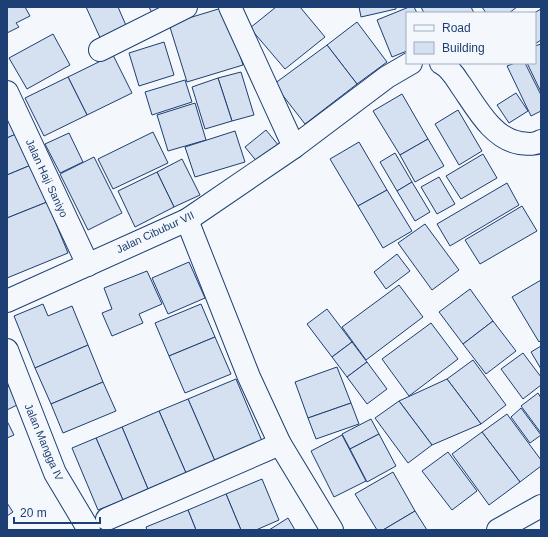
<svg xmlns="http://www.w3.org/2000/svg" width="548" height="537" font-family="Helvetica,sans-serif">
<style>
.building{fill:#d5e0f0;stroke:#1d3f73}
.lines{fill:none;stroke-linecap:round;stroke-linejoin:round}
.street-casing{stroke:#1d3f73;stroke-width:24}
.street{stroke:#f4f7fb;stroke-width:22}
.labels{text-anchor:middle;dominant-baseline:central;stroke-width:3;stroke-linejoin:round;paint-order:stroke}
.street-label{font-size:11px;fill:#1d3f73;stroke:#f4f7fb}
</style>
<rect width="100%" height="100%" fill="#f4f7fb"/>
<g class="building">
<polygon points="7,7 25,7 30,16 16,23 19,27 7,33"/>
<polygon points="86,7 118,7 128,30 102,42"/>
<polygon points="149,7 170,7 153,15"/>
<polygon points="225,7 243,65 187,82 169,24"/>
<polygon points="276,7 300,7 325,37 285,69 250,28"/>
<polygon points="359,7 396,7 396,9 361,17"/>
<polygon points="409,7 414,7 417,13 407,13 407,51 392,57 377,20"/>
<polygon points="421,7 471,7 474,13 424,13"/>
<polygon points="482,7 517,7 509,13 486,13"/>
<polygon points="541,9 541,40 535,44 534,13"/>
<polygon points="357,22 387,62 357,84 327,45"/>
<polygon points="53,34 70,65 27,89 9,58"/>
<polygon points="164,42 174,75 139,86 129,53"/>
<polygon points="541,44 541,92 527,63 535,63 535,46"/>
<polygon points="327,45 357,84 305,124 274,84"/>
<polygon points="113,55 132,93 87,115 68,77"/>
<polygon points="515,63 525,63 541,95 541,111 531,116 507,66"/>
<polygon points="241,72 254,115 232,121 218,78"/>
<polygon points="68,77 87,115 44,136 25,98"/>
<polygon points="218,78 232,121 205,129 192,87"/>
<polygon points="185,80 192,102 152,115 145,92"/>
<polygon points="516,93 528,111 509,123 497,105"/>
<polygon points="402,94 428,139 400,155 373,111"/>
<polygon points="195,103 206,140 168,151 157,115"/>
<polygon points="7,107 18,133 7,138"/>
<polygon points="458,110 482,151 459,165 435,124"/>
<polygon points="266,130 279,146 258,163 245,147"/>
<polygon points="235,131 245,162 195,177 185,147"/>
<polygon points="153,132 168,163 113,189 98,159"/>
<polygon points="18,133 31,165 7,175 7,138"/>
<polygon points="69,133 83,162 60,173 45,144"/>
<polygon points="428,139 444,166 415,182 400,155"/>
<polygon points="359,142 387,190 358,206 330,159"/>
<polygon points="395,153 412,182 397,191 380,162"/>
<polygon points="483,154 497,178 461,199 446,176"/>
<polygon points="94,157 122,213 88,230 60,174"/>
<polygon points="182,159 200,195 174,207 157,172"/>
<polygon points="31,165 47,202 7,218 7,175"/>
<polygon points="157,172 174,207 135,227 118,191"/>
<polygon points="439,177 455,204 437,214 421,187"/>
<polygon points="412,182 430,212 415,221 397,191"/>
<polygon points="507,183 519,205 450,246 437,224"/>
<polygon points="387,190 412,231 383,248 358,206"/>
<polygon points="47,202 68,253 7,278 7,218"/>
<polygon points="522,206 537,231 480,264 465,240"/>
<polygon points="425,224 459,270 432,290 398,243"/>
<polygon points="397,254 410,271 386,289 374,272"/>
<polygon points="189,262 205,298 168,314 152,278"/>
<polygon points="147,271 162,304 139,314 143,323 112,336 102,313 112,309 104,288"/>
<polygon points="541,280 541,340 539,342 512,297"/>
<polygon points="399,285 423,317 366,360 342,327"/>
<polygon points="470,289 493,321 463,344 439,312"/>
<polygon points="43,304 48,316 72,306 88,345 35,368 14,316"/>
<polygon points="201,304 215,337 169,356 155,323"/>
<polygon points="327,309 352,342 332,357 307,324"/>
<polygon points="493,321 516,351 486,374 463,344"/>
<polygon points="431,323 458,359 409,396 382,359"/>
<polygon points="215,337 231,374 185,393 169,356"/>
<polygon points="352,342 367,362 347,377 332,357"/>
<polygon points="88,345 103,382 51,404 35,368"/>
<polygon points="541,346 541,369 531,352"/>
<polygon points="523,353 541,377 541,385 523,399 501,369"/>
<polygon points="473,360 506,405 481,424 447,379"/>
<polygon points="367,362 387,389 367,404 347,377"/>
<polygon points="337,367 351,403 308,418 295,382"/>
<polygon points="236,379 262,441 215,461 188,399"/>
<polygon points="447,379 481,424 432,445 399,401"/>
<polygon points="103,382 116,411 63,433 51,404"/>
<polygon points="14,384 23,402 7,410 7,387"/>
<polygon points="538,393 541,398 541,433 521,406"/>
<polygon points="188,399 215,461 186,473 159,411"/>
<polygon points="399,401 432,445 408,463 375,418"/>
<polygon points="351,403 359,424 316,439 308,418"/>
<polygon points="521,408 541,435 530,443 511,417"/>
<polygon points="159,411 186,473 148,489 122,427"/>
<polygon points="507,414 541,460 541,466 520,482 482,432"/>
<polygon points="371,419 379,434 350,449 342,434"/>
<polygon points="7,421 14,435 7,438"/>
<polygon points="122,427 148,489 123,500 96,438"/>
<polygon points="482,432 520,482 489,505 452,454"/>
<polygon points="379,434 396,466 367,482 350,449"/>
<polygon points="342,435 366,481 334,497 311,451"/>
<polygon points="96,438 123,500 98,510 72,448"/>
<polygon points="448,452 477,491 452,510 422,471"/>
<polygon points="393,472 415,511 383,530 377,530 355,494"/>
<polygon points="262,479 279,520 256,530 241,530 226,494"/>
<polygon points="226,494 241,530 196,530 188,510"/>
<polygon points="7,503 13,512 7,516"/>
<polygon points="188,510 196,530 147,530 146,527"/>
<polygon points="415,511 427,530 383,530"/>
<polygon points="288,518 295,530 269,530"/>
</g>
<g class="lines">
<defs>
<g id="street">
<polyline points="230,7 294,147"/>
<polyline points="100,50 186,7"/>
<path d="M441,63C449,67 455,76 460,84C475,105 492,139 520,143C529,144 534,145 541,141"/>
<polyline points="7,92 88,265"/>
<polyline points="187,220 249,377 280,444 332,530"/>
<polyline points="7,301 187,220 294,147 387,77 411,63"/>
<polyline points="7,350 55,473 89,530"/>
<polyline points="107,519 280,444"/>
<polyline points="498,530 541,506"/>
</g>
</defs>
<use href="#street" class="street-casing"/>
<use href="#street" class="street"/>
</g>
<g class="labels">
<g class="street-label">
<text transform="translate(47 178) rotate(65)">Jalan Haji Saniyo</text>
<text transform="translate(155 232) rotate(-25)">Jalan Cibubur VII</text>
<text transform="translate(44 442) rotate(67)">Jalan Mangga IV</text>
</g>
</g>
<rect width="548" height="537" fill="none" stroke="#1d3f73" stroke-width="16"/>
<rect x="406" y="12" width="130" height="52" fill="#f4f7fb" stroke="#9eadc5"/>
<rect x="414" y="25" width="20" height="6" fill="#f4f7fb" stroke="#9eadc5"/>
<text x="442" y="32" font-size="12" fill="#1d3f73">Road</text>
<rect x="414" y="42" width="20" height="12" fill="#d5e0f0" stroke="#9eadc5"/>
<text x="442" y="52" font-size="12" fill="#1d3f73">Building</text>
<path d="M14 517v6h86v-6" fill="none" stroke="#1d3f73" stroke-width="2"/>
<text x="20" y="517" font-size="12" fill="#1d3f73" stroke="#f4f7fb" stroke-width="3" paint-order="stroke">20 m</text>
</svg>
